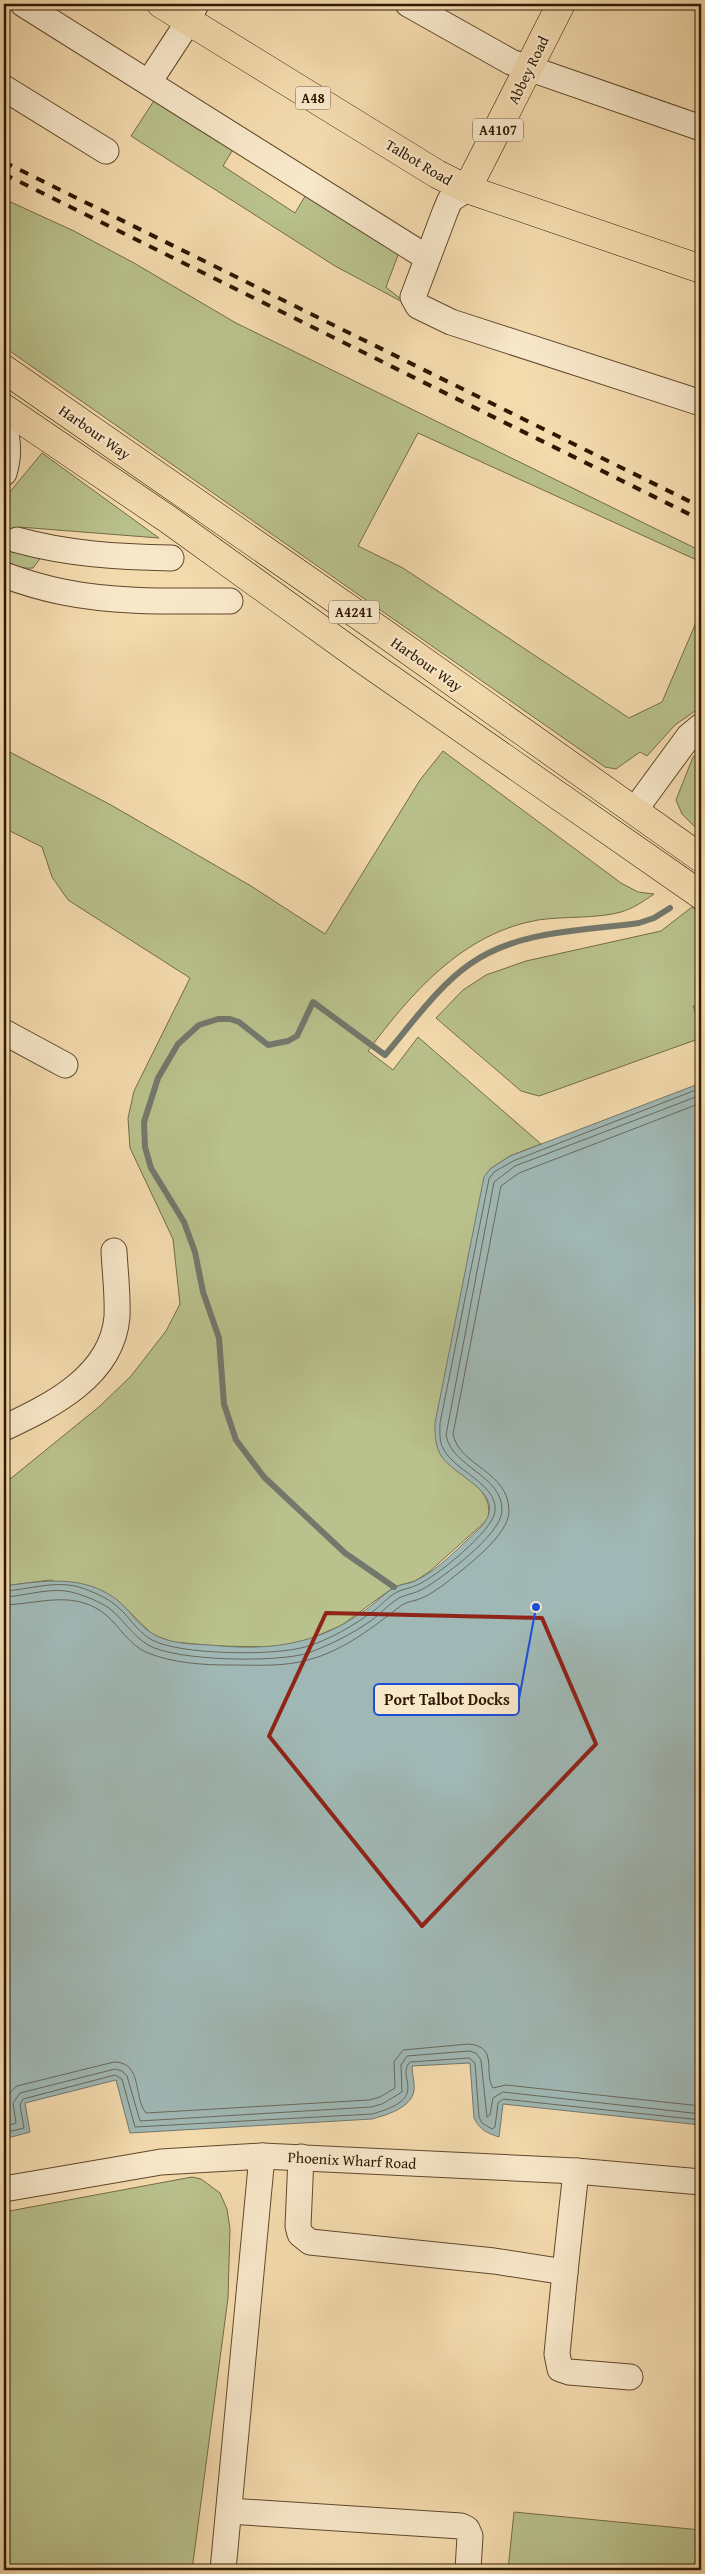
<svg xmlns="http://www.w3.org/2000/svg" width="705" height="2574" font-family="'Gentium Book Plus',serif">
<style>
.green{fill:#b9c18c;stroke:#746c46}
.water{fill:#a0b8b5;stroke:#73786d}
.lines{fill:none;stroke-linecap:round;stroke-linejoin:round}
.shore{stroke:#68685a;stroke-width:1}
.stream{stroke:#73786d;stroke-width:6}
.minor-casing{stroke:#60492c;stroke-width:27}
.major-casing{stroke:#2f1800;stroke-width:29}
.minor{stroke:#f8e8ca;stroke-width:25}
.major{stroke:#f4dbae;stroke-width:28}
.rail{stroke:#2f1800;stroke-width:4;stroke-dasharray:9 9;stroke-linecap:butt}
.marked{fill:none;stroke:#8f2418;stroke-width:4;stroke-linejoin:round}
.labels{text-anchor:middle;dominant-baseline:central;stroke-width:4.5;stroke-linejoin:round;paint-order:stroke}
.shield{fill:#f8e8ca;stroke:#6b563d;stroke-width:1}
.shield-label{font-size:14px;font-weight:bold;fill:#2f1800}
.street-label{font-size:15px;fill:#2f1800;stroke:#f8e8ca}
.leader{fill:none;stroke:#1d4ed8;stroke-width:2}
.callout-dot{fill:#1d4ed8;stroke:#f8e8ca;stroke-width:2}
.callout{fill:#f8e8ca;stroke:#1d4ed8;stroke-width:2}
.callout-label{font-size:16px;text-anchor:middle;font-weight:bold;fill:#2f1800}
</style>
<rect width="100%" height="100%" fill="#f4dbae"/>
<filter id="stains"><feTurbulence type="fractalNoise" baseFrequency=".004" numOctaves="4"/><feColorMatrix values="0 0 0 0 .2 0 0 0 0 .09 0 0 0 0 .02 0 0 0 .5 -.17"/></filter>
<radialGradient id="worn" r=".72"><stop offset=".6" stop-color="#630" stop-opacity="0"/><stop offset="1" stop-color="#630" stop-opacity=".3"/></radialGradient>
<g class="green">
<polygon points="157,96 235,146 223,166 295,213 307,193 400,250 386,287 408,305 335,266 131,136"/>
<polygon points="4,199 74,231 134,263 236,323 701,551 701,562 418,433 358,546 403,568 629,718 662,702 701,611 701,707 675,725 647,756 640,752 616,769 605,767 4,347"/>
<path d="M42,453L159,538L19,527L13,547L42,556L33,568C21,569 13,566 4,558V499Z"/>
<path d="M4,749L111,805L251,886L325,934L420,780L443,751L621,883L638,892L654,894C644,901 634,908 621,912C595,919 565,916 538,920C463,933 411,993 368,1051L393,1070L418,1037L541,1144L510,1156L490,1169L452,1467C470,1481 496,1495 487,1520L429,1572L415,1581L394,1587L342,1625L303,1642L274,1647L217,1646L173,1642L153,1635L117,1600L50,1580L4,1586V1484L100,1406L131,1376L166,1331L180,1304L173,1239L130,1148L128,1118L134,1091L190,978L68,900L52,877L42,847L4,828Z"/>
<polygon points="701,749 701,828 699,831 682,814 676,800 693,757"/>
<polygon points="692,907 701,913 701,1007 693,1006 701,1027 701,1038 539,1096 521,1091 436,1018 463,990 486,975 526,961 661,931"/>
<polygon points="192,2177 201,2179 220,2193 227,2209 230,2229 228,2298 192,2570 4,2570 4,2212"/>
<polygon points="514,2512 701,2530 701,2570 508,2570"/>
</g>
<path class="water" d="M701,1083V2125L503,2104L499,2137C487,2133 480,2130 474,2118L470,2063L412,2066C412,2074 415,2083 414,2090C412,2108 386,2115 372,2119L130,2133L116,2080L25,2103L30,2132L4,2139V1586C43,1581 82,1574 116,1599C130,1610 139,1627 155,1635C172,1644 191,1644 210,1645C266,1651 314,1646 361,1613C373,1606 383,1594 394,1588C400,1584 409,1584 415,1581C440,1569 460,1546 480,1528C511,1495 458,1479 442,1457C435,1447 435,1435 435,1423L484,1177L490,1169L510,1156Z"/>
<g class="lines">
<g class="shore">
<path d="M4,1591C27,1590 52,1581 75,1586C87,1589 103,1596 113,1603C127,1613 136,1631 152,1640C180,1655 274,1656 305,1647C330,1640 354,1625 375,1610C382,1604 390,1595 399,1591C404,1589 411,1588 417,1585C435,1578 494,1530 495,1511C498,1483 451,1470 442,1446C439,1438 440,1431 440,1423L489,1179L494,1172L513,1161L701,1088"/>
<path d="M4,1597C27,1596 52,1586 75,1593C86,1596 100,1602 109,1608C123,1619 132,1635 148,1645C175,1661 277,1663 308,1653C330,1645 352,1634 372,1620C381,1613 391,1602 401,1597C408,1594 416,1593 423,1589C442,1578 501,1535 502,1511C503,1475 452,1468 446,1435L494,1182L515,1166L701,1095"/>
<path d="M4,1605C39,1604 75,1589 106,1615C120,1627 130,1646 148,1653C173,1663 202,1665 229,1665C256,1665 283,1667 308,1660C345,1650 373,1627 402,1605C408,1601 417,1601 424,1597C431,1594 439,1588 446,1583C464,1568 509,1536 509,1511C509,1471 459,1466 453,1434L501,1186L519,1173L701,1103"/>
<path d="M4,2119L8,2117C6,2104 5,2095 17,2086L114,2062C143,2062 133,2097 146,2113L369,2100L380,2097L395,2088L394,2062L403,2050L469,2044C499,2047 483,2072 493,2088L506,2085L701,2106"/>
<polyline points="4,2127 16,2123 13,2103 20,2093 115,2069 122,2071 127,2076 140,2121 371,2107 382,2104 402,2092 401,2065 407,2056 469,2051 476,2053 481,2060 487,2117 490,2115 493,2098 503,2092 701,2114"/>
<path d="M4,2133L24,2128L20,2105L23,2099L115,2075L122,2079L135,2127L372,2114C432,2098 395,2078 410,2062L469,2058L475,2063L479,2117L482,2123L492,2129L495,2127L498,2103L503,2099L701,2120"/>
</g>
<path class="stream" d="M394,1587L345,1553L264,1477L236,1440L224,1404L219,1338L203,1292L195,1252L184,1222L151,1168L145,1147L144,1122L158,1078L178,1044L199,1025L218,1019H230L239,1022L268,1045L288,1041L297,1036L313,1002L385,1055C411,1025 437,987 470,964C518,930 583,931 639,923L654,918L670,908"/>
<defs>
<g id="minor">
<polyline points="23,4 426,257"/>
<polyline points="408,4 511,62 701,128"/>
<polyline points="149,82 181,33 196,4"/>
<polyline points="4,88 106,151"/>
<polyline points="467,189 450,200 445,212 413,297 418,306 451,322 701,403"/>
<path d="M4,426C9,443 9,457 4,473"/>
<path d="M17,540C68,554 118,557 171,558"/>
<path d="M4,575C23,582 43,588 63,592C117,603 175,601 230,601"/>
<polyline points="634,811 689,736 701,726"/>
<polyline points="4,1032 65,1065"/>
<path d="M4,1428C51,1406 112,1376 117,1317C118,1295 115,1272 114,1251"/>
<polyline points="301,2157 298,2226 300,2234 310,2242 494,2261 565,2272 576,2171"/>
<polyline points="4,2189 161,2162 262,2156 576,2171 701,2182"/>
<polyline points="565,2272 557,2354 560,2369 569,2372 630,2377"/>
<polyline points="229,2511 461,2526 467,2529 470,2536 468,2570"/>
<polyline points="223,2570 262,2156"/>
</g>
<g id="major">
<polyline points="161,4 437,174 467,189 701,269"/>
<polyline points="467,189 561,4"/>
<polyline points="4,369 381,631 701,858"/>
<polyline points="4,408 169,520 362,659 701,895"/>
</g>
</defs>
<use href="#minor" class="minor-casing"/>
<use href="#major" class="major-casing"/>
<use href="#minor" class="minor"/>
<use href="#major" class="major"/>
<g class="rail">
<polyline points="4,162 701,507"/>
<polyline points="4,174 701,520"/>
</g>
</g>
<path class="marked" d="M326,1613L542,1618L596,1744L422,1926L269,1736Z"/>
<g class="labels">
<g class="shield">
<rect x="295.5" y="86.5" width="35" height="23" rx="4"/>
<rect x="473" y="118.5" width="50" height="23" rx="4"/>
<rect x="329" y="600.5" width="50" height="23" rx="4"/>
</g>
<g class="shield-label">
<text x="313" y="98">A48</text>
<text x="498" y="130">A4107</text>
<text x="354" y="612">A4241</text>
</g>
<g class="street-label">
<text transform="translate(528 70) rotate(-64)">Abbey Road</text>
<text transform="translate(419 162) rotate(31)">Talbot Road</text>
<text transform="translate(95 432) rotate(35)">Harbour Way</text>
<text transform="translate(427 664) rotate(35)">Harbour Way</text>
<text transform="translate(352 2160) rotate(3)">Phoenix Wharf Road</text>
</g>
</g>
<path class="leader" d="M536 1607L519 1699"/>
<circle class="callout-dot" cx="536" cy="1607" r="5"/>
<rect class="callout" x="374" y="1684" width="145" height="31" rx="5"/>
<g class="callout-label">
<text x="447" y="1705">Port Talbot Docks</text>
</g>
<rect width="705" height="2574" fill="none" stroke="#f4dbae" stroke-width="20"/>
<rect x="5" y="5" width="695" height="2564" fill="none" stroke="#2f1800" stroke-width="2.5"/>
<rect x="10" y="10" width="685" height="2554" fill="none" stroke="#2f1800"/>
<rect width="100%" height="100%" filter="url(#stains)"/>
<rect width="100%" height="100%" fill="url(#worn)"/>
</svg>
